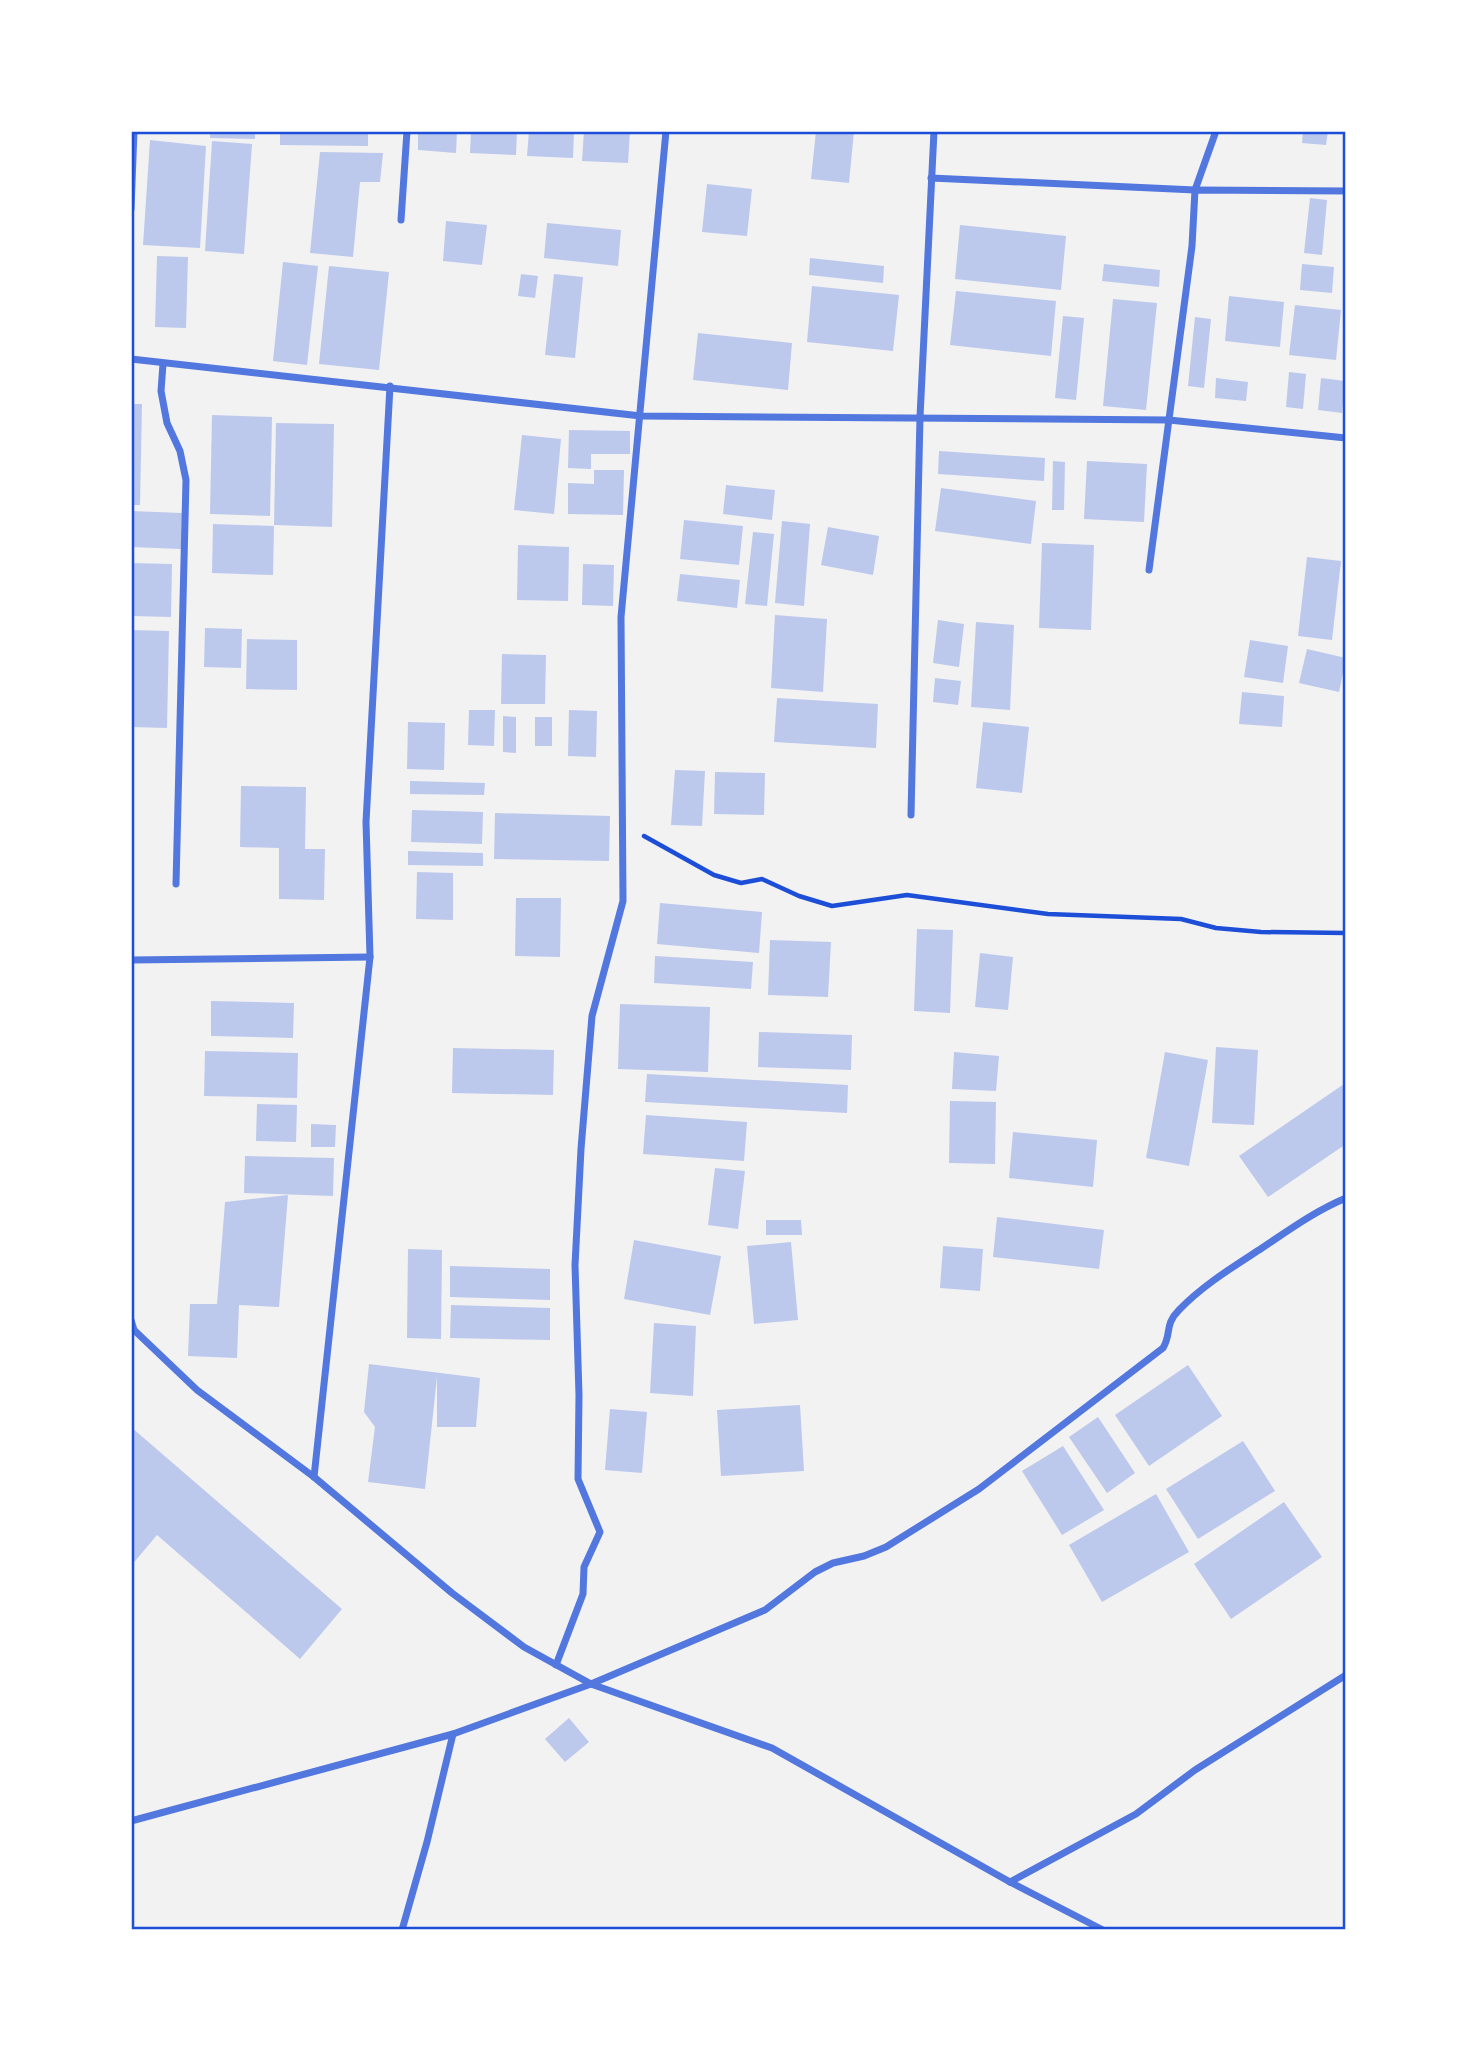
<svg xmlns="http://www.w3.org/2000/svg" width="1477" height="2061" font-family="Jost,sans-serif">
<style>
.building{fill:#bdc9ec}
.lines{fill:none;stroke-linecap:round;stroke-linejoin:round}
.path{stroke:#1d4ed8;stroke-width:4.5}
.minor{stroke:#5277de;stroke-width:7}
.neatline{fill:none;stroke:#1d4ed8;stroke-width:2.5}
</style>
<rect width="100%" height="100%" fill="#f2f2f2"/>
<g class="building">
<polygon points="210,131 255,131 255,139 210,138"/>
<polygon points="280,131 368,131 368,146 280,145"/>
<polygon points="418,131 457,131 456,153 418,150"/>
<polygon points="471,131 517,131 516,155 470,153"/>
<polygon points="529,131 574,131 573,158 527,156"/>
<polygon points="584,131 630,131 628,163 582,161"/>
<polygon points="816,131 854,131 849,183 811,179"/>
<polygon points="1303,131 1328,131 1326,145 1302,143"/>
<polygon points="150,140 206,146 200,248 143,245"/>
<polygon points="212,141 252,144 244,254 205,251"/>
<polygon points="320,152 383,153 380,182 360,182 353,257 310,253"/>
<polygon points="707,184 752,189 747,236 702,232"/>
<polygon points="1310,198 1327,200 1322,255 1304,253"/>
<polygon points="446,221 487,225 482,265 443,261"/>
<polygon points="547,223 621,230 618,266 544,258"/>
<polygon points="960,225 1066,236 1061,290 955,279"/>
<polygon points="157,256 188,257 186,328 155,327"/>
<polygon points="810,258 884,266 883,283 809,275"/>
<polygon points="283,262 318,266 307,365 273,361"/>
<polygon points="1104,264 1160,270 1159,287 1102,281"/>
<polygon points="1302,264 1334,267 1332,293 1300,290"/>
<polygon points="329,266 389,272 379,370 319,364"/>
<polygon points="521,274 538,276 535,298 518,296"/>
<polygon points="554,274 583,277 575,358 545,355"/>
<polygon points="812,286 899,295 893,351 807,342"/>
<polygon points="956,291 1056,301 1051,356 950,345"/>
<polygon points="1229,296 1284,302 1280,347 1225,341"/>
<polygon points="1113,299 1157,303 1146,410 1103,406"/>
<polygon points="1295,305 1341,310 1336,360 1289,355"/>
<polygon points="1063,316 1084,318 1076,400 1055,398"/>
<polygon points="1195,317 1211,319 1204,388 1188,386"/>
<polygon points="698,333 792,343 788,390 693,380"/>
<polygon points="1289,372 1306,374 1303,409 1286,407"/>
<polygon points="1216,378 1248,382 1246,401 1215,398"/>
<polygon points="1321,378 1345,381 1342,413 1318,410"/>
<polygon points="131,404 142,404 140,505 131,505"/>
<polygon points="212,415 272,417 270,516 210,514"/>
<polygon points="276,423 334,424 332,527 274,525"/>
<polygon points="569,430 630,431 630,454 591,454 591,469 568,468"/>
<polygon points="522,435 561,439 554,514 514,510"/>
<polygon points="939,451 1045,458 1044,481 938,474"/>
<polygon points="1053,461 1065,462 1064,510 1052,510"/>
<polygon points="1087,461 1147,464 1144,522 1084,519"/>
<polygon points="594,470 624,470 623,515 568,514 568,483 594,484"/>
<polygon points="726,485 775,490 772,520 723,514"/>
<polygon points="941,488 1036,501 1031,544 935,531"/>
<polygon points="131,511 182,513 181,549 131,547"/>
<polygon points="684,520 743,526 739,565 680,559"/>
<polygon points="782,521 810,524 804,606 775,603"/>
<polygon points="213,524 274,526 273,575 212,573"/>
<polygon points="828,527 879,536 873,575 821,565"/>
<polygon points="753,532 774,534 767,606 745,604"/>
<polygon points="1042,543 1094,545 1091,630 1039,628"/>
<polygon points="518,545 569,547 568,601 517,600"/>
<polygon points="1307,557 1341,561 1332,640 1298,636"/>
<polygon points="131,563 172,564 171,617 131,616"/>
<polygon points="583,564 614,565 613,606 582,605"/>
<polygon points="680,574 740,580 737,608 677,601"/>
<polygon points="775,615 827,619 823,692 771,688"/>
<polygon points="938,620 964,624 959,667 933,663"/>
<polygon points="976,622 1014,625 1010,710 971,707"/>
<polygon points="205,628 242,629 241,668 204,667"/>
<polygon points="131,630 169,631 167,728 131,727"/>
<polygon points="247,639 297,640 297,690 246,689"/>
<polygon points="1250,640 1288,646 1283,683 1244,677"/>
<polygon points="1307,649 1346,658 1339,692 1299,683"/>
<polygon points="502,654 546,655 545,704 501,704"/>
<polygon points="935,678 961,681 958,705 933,702"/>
<polygon points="1242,692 1284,696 1282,727 1239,724"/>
<polygon points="777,698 878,704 876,748 774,742"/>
<polygon points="469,710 495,710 494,746 468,745"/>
<polygon points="569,710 597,711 596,757 568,756"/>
<polygon points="503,716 516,717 516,753 503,752"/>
<rect x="535" y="717" width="17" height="29"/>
<polygon points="408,722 445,723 444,770 407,769"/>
<polygon points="983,722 1029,727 1022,793 976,788"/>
<polygon points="675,770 705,771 702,826 671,825"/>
<polygon points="715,772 765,773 764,815 714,814"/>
<polygon points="410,781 485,783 484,795 410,794"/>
<polygon points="241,786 306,787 305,849 325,849 324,900 279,899 279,848 240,847"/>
<polygon points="412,810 483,812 482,844 411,842"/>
<polygon points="495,813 610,816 609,861 494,859"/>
<polygon points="408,851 483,853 483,866 408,865"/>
<polygon points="417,872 453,873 453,920 416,919"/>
<polygon points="516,898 561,898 560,957 515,956"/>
<polygon points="660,903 762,912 759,953 657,944"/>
<polygon points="917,929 953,930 950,1013 914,1011"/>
<polygon points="770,940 831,942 828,997 768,995"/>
<polygon points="980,953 1013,957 1008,1010 975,1007"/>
<polygon points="655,956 753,962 751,989 654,983"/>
<polygon points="211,1001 294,1003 293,1038 211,1036"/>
<polygon points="620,1004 710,1007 708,1072 618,1069"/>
<polygon points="759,1032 852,1035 851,1070 758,1067"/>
<polygon points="1216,1047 1258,1050 1254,1125 1212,1123"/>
<polygon points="453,1048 554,1050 553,1095 452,1093"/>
<polygon points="205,1051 298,1053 297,1098 204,1096"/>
<polygon points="954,1052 999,1056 996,1091 952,1089"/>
<polygon points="1165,1052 1208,1060 1189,1166 1146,1158"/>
<polygon points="647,1074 848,1085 847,1113 645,1102"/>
<polygon points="1344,1084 1346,1086 1346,1144 1268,1197 1239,1156"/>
<polygon points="950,1101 996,1102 995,1164 949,1163"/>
<polygon points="257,1104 297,1105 296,1142 256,1141"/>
<polygon points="646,1115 747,1122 744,1161 643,1154"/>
<polygon points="311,1124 336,1125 335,1147 311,1147"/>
<polygon points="1013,1132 1097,1140 1093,1187 1009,1178"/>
<polygon points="245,1156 334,1158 333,1196 244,1193"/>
<polygon points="715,1168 745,1171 738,1229 708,1225"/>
<polygon points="288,1195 279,1307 239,1305 237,1358 188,1356 190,1304 217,1304 225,1202"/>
<polygon points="997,1217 1104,1230 1099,1269 993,1257"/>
<polygon points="766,1220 801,1220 802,1235 766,1235"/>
<polygon points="634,1240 721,1256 710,1315 624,1299"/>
<polygon points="791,1242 798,1320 754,1324 747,1246"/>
<polygon points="943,1246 983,1249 980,1291 940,1288"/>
<polygon points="408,1249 442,1250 441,1339 407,1338"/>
<polygon points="450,1266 550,1269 550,1300 450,1297"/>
<polygon points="451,1305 550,1308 550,1340 450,1338"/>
<polygon points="654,1323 696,1326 693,1396 650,1393"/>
<polygon points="369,1364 480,1378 476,1427 437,1427 437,1377 425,1489 368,1482 375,1427 364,1412"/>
<polygon points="1188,1365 1222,1416 1149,1466 1115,1415"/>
<polygon points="800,1405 804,1471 721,1476 717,1410"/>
<polygon points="610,1409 647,1412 642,1473 605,1470"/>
<polygon points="1098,1417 1135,1473 1107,1493 1069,1437"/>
<polygon points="131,1427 342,1609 300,1659 157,1535 131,1566"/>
<polygon points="1243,1441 1275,1491 1198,1539 1166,1489"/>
<polygon points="1063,1446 1104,1510 1062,1535 1022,1471"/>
<polygon points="1156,1494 1189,1552 1102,1602 1069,1545"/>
<polygon points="1284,1502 1322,1557 1231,1619 1194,1564"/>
<polygon points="569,1718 589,1742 565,1762 545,1739"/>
</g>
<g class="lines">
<polyline class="path" points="644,836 714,875 741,883 762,879 799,896 832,906 907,895 1048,914 1181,919 1216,928 1261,932 1346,933"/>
<g class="minor">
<polyline points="931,178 1195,190 1216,131"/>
<polyline points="131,209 134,131"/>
<polyline points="401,220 407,131"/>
<polyline points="131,359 641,416 1169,420 1346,438"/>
<polyline points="163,364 161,391 167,423 180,451 186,480 176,884"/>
<polyline points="1149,570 1192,246 1195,190 1346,191"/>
<polyline points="911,815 920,417 934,131"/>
<polyline points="131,960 370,957"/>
<polyline points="131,1320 134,1330 197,1390 314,1477 452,1593 524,1647 591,1684 772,1748 1010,1882 1103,1930"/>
<polyline points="314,1477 370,957 366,822 390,386"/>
<polyline points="556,1665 583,1594 584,1567 600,1532 578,1479 579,1395 575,1265 581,1149 592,1016 623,901 621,617 666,131"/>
<path d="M131,1821L453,1734L591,1684L765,1610L815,1572L833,1563L864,1556L886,1547L979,1489L1163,1348C1172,1333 1164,1325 1179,1310C1203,1285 1233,1267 1262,1248C1289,1230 1315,1211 1346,1198"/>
<polyline points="1010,1882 1136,1814 1195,1770 1346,1675"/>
<polyline points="402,1930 427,1842 453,1734"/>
</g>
</g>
<rect width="1477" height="2061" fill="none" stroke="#ffffff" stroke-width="266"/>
<rect x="133" y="133" width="1211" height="1795" class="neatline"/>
</svg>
